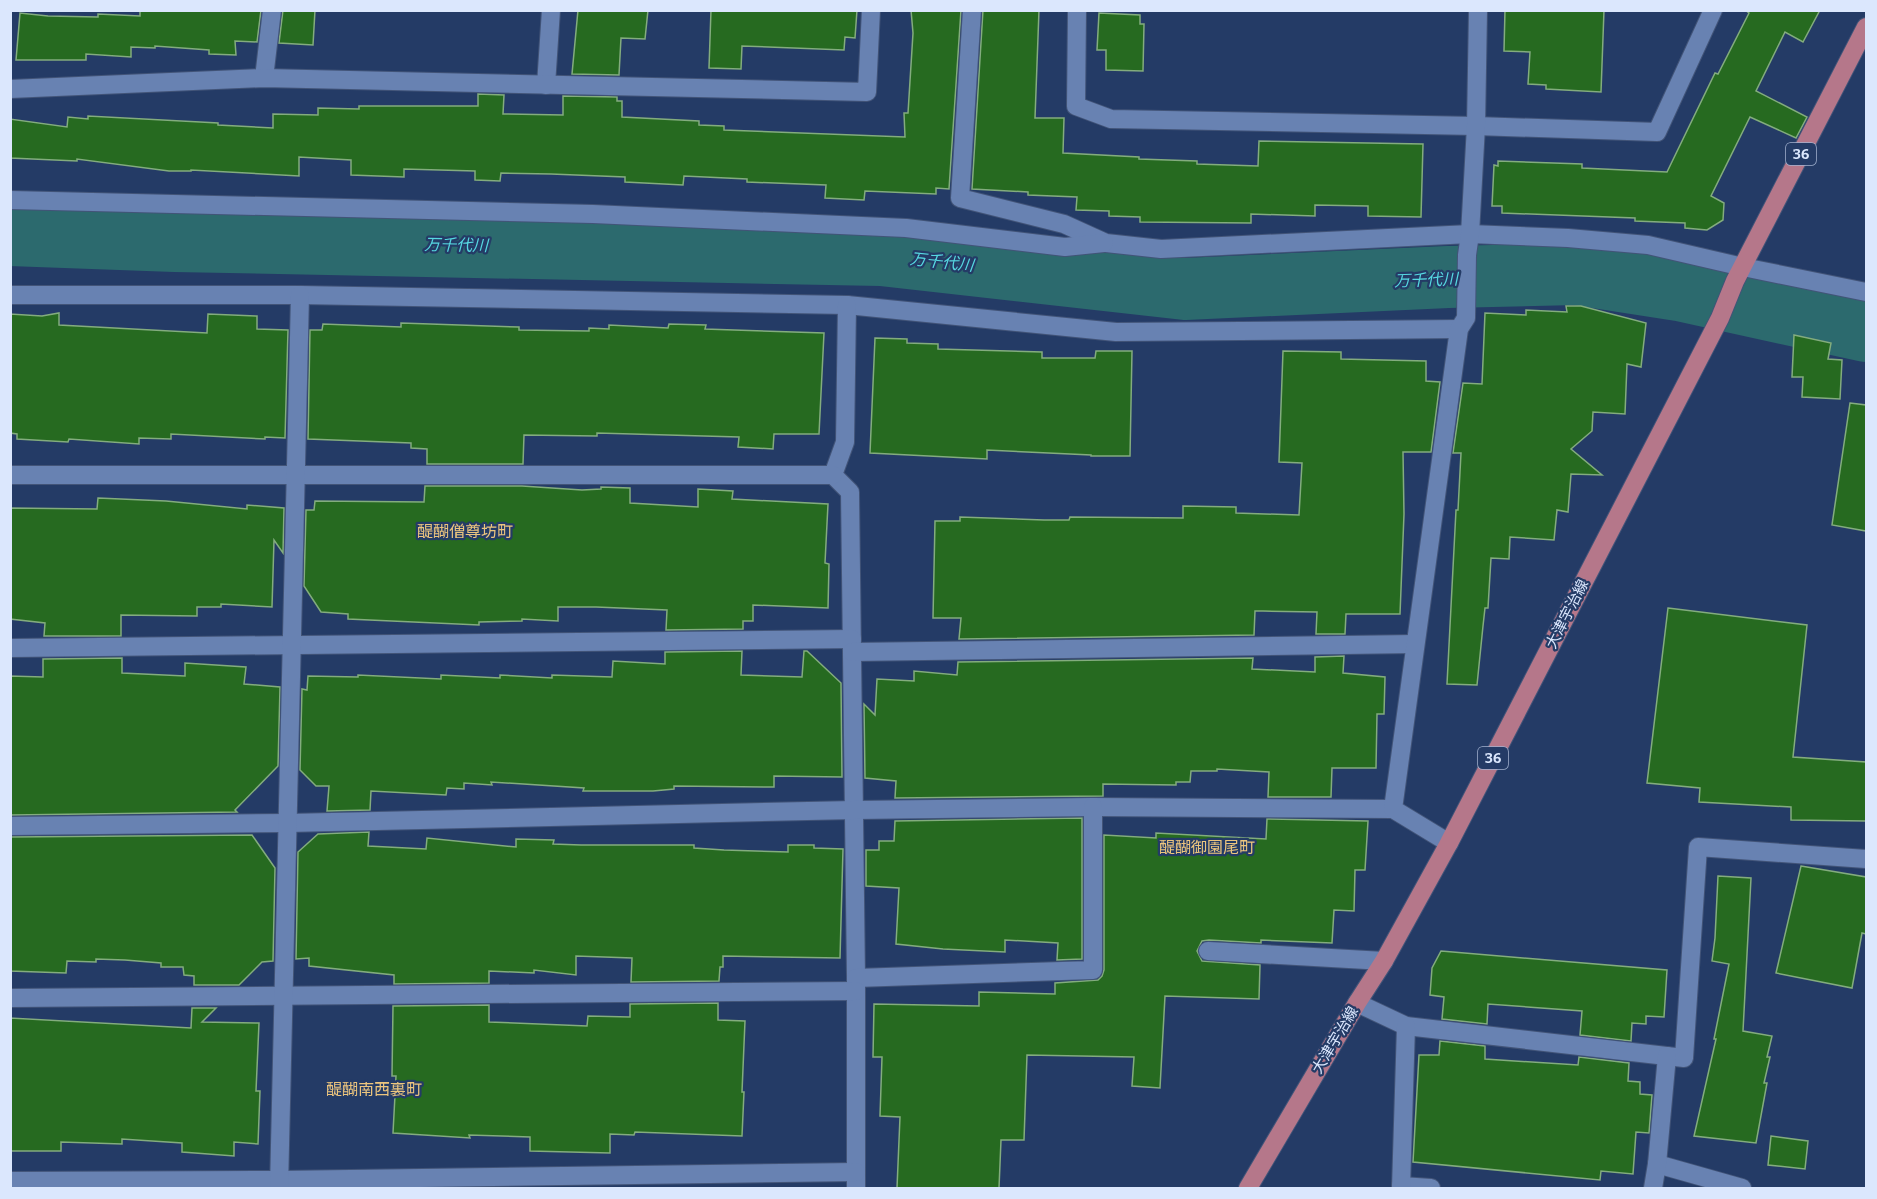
<svg xmlns="http://www.w3.org/2000/svg" width="1877" height="1199" font-family="Bitter,'Noto Sans JP',serif">
<style>
.water{fill:#2c6a6e}
.lines{fill:none;stroke-linecap:round;stroke-linejoin:round}
.river{stroke:#2c6a6e;stroke-width:62}
.building{fill:#266a20;stroke:#83ac7e;stroke-width:1.5}
.minor-casing{stroke:#425478;stroke-width:20}
.major-casing{stroke:#425478;stroke-width:20}
.minor{stroke:#6882b2;stroke-width:18}
.major{stroke:#b5778a;stroke-width:18}
.labels{text-anchor:middle;dominant-baseline:central;stroke-width:4.5;stroke-linejoin:round;paint-order:stroke}
.shield{fill:#243b66;stroke:#a4b3d0;stroke-width:1.5}
.shield-label{font-size:14px;font-weight:bold;fill:#dbe7fd}
.street-label{font-size:15px;fill:#dbe7fd;stroke:#243b66}
.water-label{font-size:16px;font-style:italic;fill:#56d8e1;stroke:#243b66}
.neighbourhood-label{font-size:16px;fill:#ecc57e;stroke:#243b66}
</style>
<rect width="100%" height="100%" fill="#243b66"/>
<polygon class="water" points="11,236 175,241 11,240"/>
<g class="lines">
<polyline class="river" points="10,235 175,241 881,255 1185,289 1448,277 1576,274 1679,290 1866,331"/>
</g>
<g class="building">
<polygon points="140,10 261,10 257,42 235,41 236,55 209,54 209,50 155,46 155,48 131,47 131,57 86,54 86,60 16,60 20,13 48,16 98,17 98,14 140,16"/>
<polygon points="283,10 315,10 313,45 279,43"/>
<polygon points="578,10 648,10 645,39 621,38 619,75 572,74"/>
<polygon points="711,10 857,10 855,38 845,37 844,50 742,46 741,69 709,68"/>
<polygon points="911,10 961,10 949,189 936,188 936,194 865,191 864,200 825,198 826,185 747,182 747,179 684,176 683,185 625,182 625,177 551,174 501,173 500,181 475,180 475,171 404,169 404,177 351,175 351,160 299,157 299,176 191,170 191,171 169,171 77,159 77,161 10,158 10,119 67,127 68,117 88,119 88,116 200,122 218,123 218,125 273,128 273,114 318,115 318,108 359,109 359,106 478,106 478,94 504,95 503,114 563,115 563,96 617,97 617,101 622,101 622,117 699,121 699,125 724,126 724,130 905,137 904,113 908,113 913,33"/>
<polygon points="983,10 1039,10 1035,118 1064,118 1063,153 1139,157 1139,159 1197,161 1197,164 1258,166 1259,141 1423,144 1421,217 1368,216 1368,206 1315,205 1315,216 1251,214 1251,223 1140,222 1140,217 1109,216 1109,211 1076,210 1077,197 1028,195 1028,192 972,189"/>
<polygon points="1505,10 1604,10 1601,92 1546,89 1546,85 1528,84 1530,52 1504,51"/>
<polygon points="1745,10 1820,10 1803,42 1785,32 1756,91 1807,117 1796,138 1750,117 1711,196 1724,203 1723,220 1707,230 1685,228 1685,223 1635,221 1635,218 1502,213 1502,206 1492,206 1494,165 1498,166 1498,161 1582,164 1582,168 1667,172 1715,73 1718,74 1749,13"/>
<polygon points="1099,13 1140,15 1140,24 1144,24 1143,71 1106,70 1106,50 1097,50"/>
<polygon points="1566,306 1581,306 1646,323 1641,367 1627,364 1625,414 1593,412 1592,431 1571,449 1602,475 1571,474 1568,512 1557,510 1554,540 1510,537 1509,559 1491,558 1488,608 1485,608 1483,626 1477,685 1447,684 1456,510 1458,510 1461,453 1453,453 1463,383 1482,384 1485,313 1526,315 1526,310 1567,312"/>
<polygon points="59,313 59,325 207,333 208,314 257,316 257,329 288,330 285,438 265,437 265,439 171,434 171,439 139,438 139,444 69,439 68,442 17,439 17,434 10,433 10,314 42,316"/>
<polygon points="401,323 519,327 519,330 589,331 589,328 609,329 609,325 668,328 669,324 706,325 705,329 824,333 819,434 774,434 773,449 738,447 739,437 597,433 597,436 524,435 523,464 427,464 427,449 411,448 411,443 308,439 310,330 322,330 323,324 401,327"/>
<polygon points="1794,335 1831,343 1828,359 1842,360 1840,399 1802,397 1803,377 1792,377"/>
<polygon points="875,338 907,339 907,343 938,344 938,349 1042,352 1042,358 1095,358 1096,351 1132,351 1130,456 1091,456 1091,455 987,450 987,459 870,453"/>
<polygon points="1283,351 1341,352 1341,359 1426,361 1426,381 1440,382 1431,452 1403,452 1404,514 1400,614 1346,614 1345,634 1316,634 1317,612 1263,611 1255,611 1254,635 959,639 961,618 933,618 935,521 960,521 960,517 1044,520 1069,520 1070,517 1183,518 1183,506 1236,507 1236,513 1299,515 1302,463 1279,462"/>
<polygon points="1850,403 1866,405 1866,531 1832,525"/>
<polygon points="425,486 522,486 582,490 601,489 601,487 630,488 630,503 698,507 698,489 733,491 732,499 828,504 825,563 829,564 828,608 753,605 753,621 743,621 743,629 666,630 667,610 596,607 558,607 558,621 522,619 522,621 479,622 479,625 348,619 348,614 321,612 304,586 306,510 314,510 315,501 424,502"/>
<polygon points="98,498 166,501 247,509 247,505 284,508 283,553 274,540 272,607 221,604 221,607 197,607 197,616 121,615 121,636 44,636 45,623 10,619 10,508 97,509"/>
<polygon points="1668,608 1807,625 1793,757 1866,762 1866,821 1791,820 1791,807 1699,802 1700,788 1647,783"/>
<polygon points="742,651 741,675 802,677 804,651 807,651 841,683 842,777 774,776 774,787 674,786 674,789 653,791 583,791 584,788 491,782 492,785 464,783 464,789 447,788 446,795 371,791 370,810 327,811 329,786 316,786 300,770 302,689 307,690 308,676 358,677 358,675 441,679 441,675 500,678 500,675 552,678 552,675 612,677 613,661 665,664 665,652"/>
<polygon points="1344,656 1343,673 1385,677 1384,714 1377,714 1376,768 1332,768 1331,797 1268,797 1269,772 1217,769 1217,771 1191,771 1190,782 1176,782 1176,785 1103,784 1103,796 895,798 896,781 865,778 864,704 875,715 877,679 914,681 914,671 957,675 958,662 1253,658 1252,669 1315,672 1315,657"/>
<polygon points="122,658 122,673 185,676 185,663 246,667 244,684 280,687 278,766 235,810 237,812 10,815 10,676 43,677 43,659"/>
<polygon points="1082,818 1082,959 1057,960 1058,943 1005,940 1005,952 943,949 896,944 899,888 866,886 866,850 879,850 879,841 894,841 895,821"/>
<polygon points="1267,819 1368,821 1365,870 1355,870 1354,911 1334,910 1332,943 1261,940 1261,943 1209,940 1202,941 1197,951 1202,961 1260,965 1259,999 1165,996 1160,1088 1132,1086 1134,1057 1027,1055 1024,1140 1001,1140 999,1188 897,1188 900,1117 880,1116 882,1057 873,1057 874,1004 979,1006 979,992 1055,994 1055,983 1098,980 1102,976 1104,970 1104,835 1156,838 1156,833 1266,839"/>
<polygon points="369,832 368,846 426,849 427,838 516,847 516,839 554,840 553,844 581,845 694,845 694,848 724,850 788,852 788,845 814,845 814,848 843,849 840,958 723,956 723,967 720,967 719,981 631,982 632,958 576,956 576,975 534,970 534,973 489,971 489,983 394,984 394,975 309,966 309,958 296,959 298,852 318,834"/>
<polygon points="252,835 275,868 273,961 262,962 239,985 194,985 194,976 184,975 183,967 161,967 161,963 125,960 96,959 96,962 67,961 66,973 10,971 10,837"/>
<polygon points="1801,866 1866,877 1866,934 1862,933 1852,988 1776,973"/>
<polygon points="1718,876 1751,878 1743,1031 1772,1036 1767,1057 1770,1057 1764,1083 1767,1083 1756,1143 1694,1136 1716,1039 1714,1039 1729,964 1712,961 1715,938"/>
<polygon points="1441,951 1667,970 1664,1017 1646,1016 1646,1024 1632,1023 1631,1041 1580,1035 1582,1011 1488,1004 1487,1024 1442,1019 1444,997 1430,995 1432,968"/>
<polygon points="718,1003 718,1020 745,1021 742,1092 744,1092 742,1136 635,1132 634,1135 610,1134 610,1153 530,1151 530,1137 469,1135 470,1138 393,1133 396,1076 392,1076 393,1006 489,1005 489,1022 587,1026 588,1016 630,1017 630,1004"/>
<polygon points="192,1008 216,1008 202,1022 259,1023 256,1091 260,1091 258,1144 234,1142 234,1156 182,1152 182,1143 122,1139 122,1144 61,1142 61,1151 10,1151 10,1018 191,1028"/>
<polygon points="1440,1041 1485,1046 1485,1059 1578,1065 1579,1057 1629,1063 1628,1081 1640,1082 1640,1094 1652,1095 1649,1133 1636,1132 1633,1174 1601,1171 1600,1180 1413,1162 1419,1055 1439,1055"/>
<polygon points="1771,1136 1808,1141 1805,1169 1768,1165"/>
</g>
<g class="lines">
<defs>
<g id="minor">
<polyline points="972,10 960,198 1064,224 1106,243 1161,249 1470,234 1568,238 1648,245 1743,267 1866,292"/>
<polyline points="1077,10 1076,106 1111,119 1476,126 1657,132 1713,10"/>
<polyline points="264,78 272,10"/>
<polyline points="546,85 551,10"/>
<polyline points="10,89 264,78 867,92 871,10"/>
<polyline points="10,200 593,214 906,228 1065,247 1104,243"/>
<polyline points="10,295 300,295 847,305 1116,332 1459,329"/>
<polyline points="847,305 845,442 833,475 850,492 856,978 856,1188"/>
<polyline points="10,475 833,475"/>
<polyline points="10,648 852,639"/>
<polyline points="852,652 1415,644"/>
<polyline points="10,826 288,823 854,810 1093,807 1393,809"/>
<polyline points="1449,843 1393,809 1459,329 1466,318 1467,255 1470,234 1476,126 1478,10"/>
<polyline points="1208,951 1384,961"/>
<polyline points="856,978 1093,970 1093,807"/>
<polyline points="10,998 856,991"/>
<polyline points="1357,1003 1406,1026 1684,1058 1698,847 1866,859"/>
<polyline points="1657,1164 1742,1188"/>
<polyline points="10,1181 279,1180 856,1172"/>
<polyline points="1401,1186 1431,1188"/>
<polyline points="279,1188 300,295"/>
<polyline points="1401,1188 1406,1026"/>
<polyline points="1653,1188 1657,1164 1667,1056"/>
</g>
<polyline id="major" points="1248,1188 1357,1003 1384,961 1449,843 1720,318 1735,281 1866,27"/>
</defs>
<use href="#minor" class="minor-casing"/>
<use href="#major" class="major-casing"/>
<use href="#minor" class="minor"/>
<use href="#major" class="major"/>
</g>
<g class="labels">
<g class="shield">
<rect x="1786" y="143" width="30" height="22" rx="4.5"/>
<rect x="1478" y="747" width="30" height="22" rx="4.5"/>
</g>
<g class="shield-label">
<text x="1801" y="154">36</text>
<text x="1493" y="758">36</text>
</g>
<g class="street-label">
<text transform="translate(1567 614) rotate(-63)">大津宇治線</text>
<text transform="translate(1335 1040) rotate(-59)">大津宇治線</text>
</g>
<g class="water-label">
<text transform="translate(456 245) rotate(1)">万千代川</text>
<text transform="translate(942 262) rotate(6)">万千代川</text>
<text transform="translate(1426 280) rotate(-2)">万千代川</text>
</g>
<g class="neighbourhood-label">
<text x="465" y="531">醍醐僧尊坊町</text>
<text x="1207" y="847">醍醐御園尾町</text>
<text x="374" y="1089">醍醐南西裏町</text>
</g>
</g>
<rect width="1877" height="1199" fill="none" stroke="#dbe7fd" stroke-width="24"/>
</svg>
